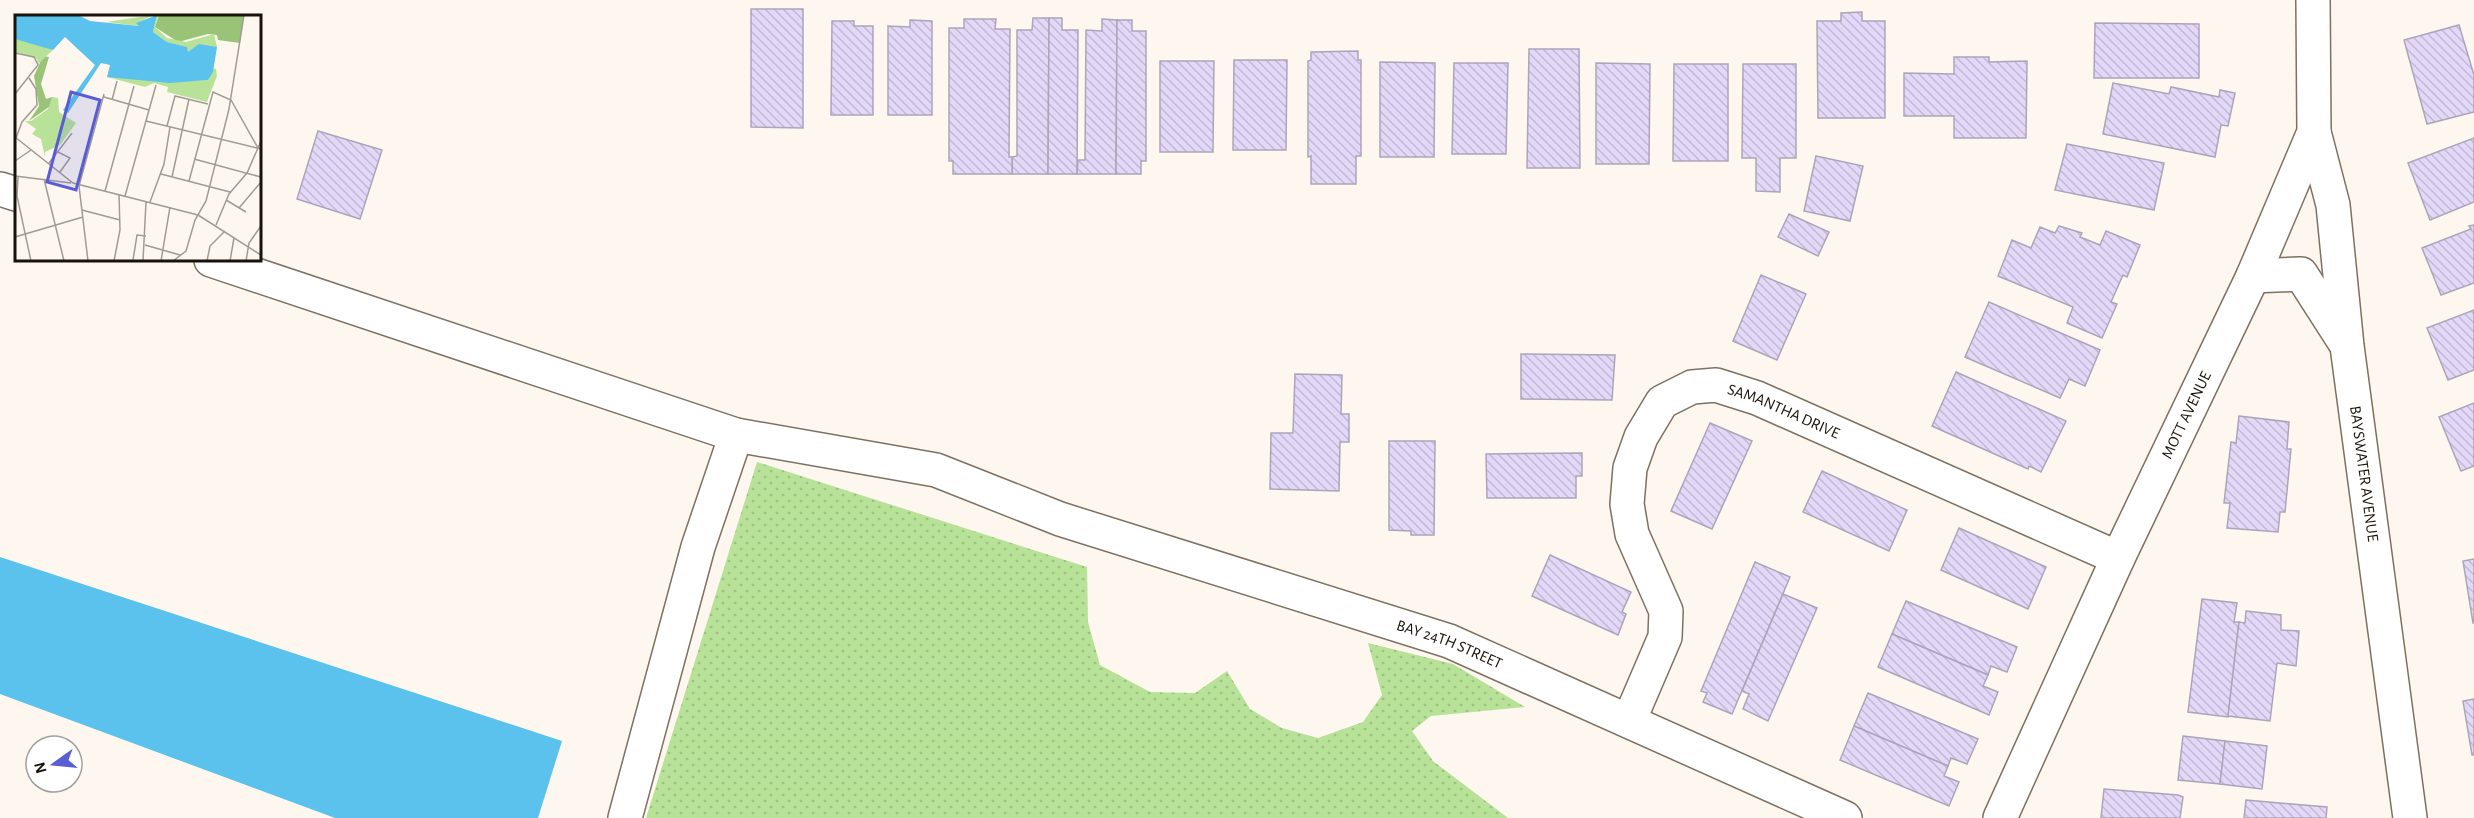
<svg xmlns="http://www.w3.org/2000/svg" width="2474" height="818" font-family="'Alegreya Sans',sans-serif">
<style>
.grass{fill:url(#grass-dots)}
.water{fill:#5ac2ed}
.building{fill:url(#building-back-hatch);stroke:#aca5b9;stroke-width:1.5}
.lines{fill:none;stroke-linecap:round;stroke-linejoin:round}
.minor-casing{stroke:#7e7160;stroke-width:36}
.minor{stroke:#fff;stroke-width:33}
.labels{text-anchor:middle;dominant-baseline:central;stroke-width:4.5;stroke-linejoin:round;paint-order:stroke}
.street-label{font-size:16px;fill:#17120b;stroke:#fff}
.inset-road{fill:none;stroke:#a19b94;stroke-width:1.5}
.view{fill:#595dd5;fill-opacity:0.15;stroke:#595dd5;stroke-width:3}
.inset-edge{fill:none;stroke:#17120b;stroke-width:3}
</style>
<defs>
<pattern id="grass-dots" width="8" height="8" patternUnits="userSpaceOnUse" patternTransform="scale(1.5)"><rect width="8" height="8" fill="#b8e298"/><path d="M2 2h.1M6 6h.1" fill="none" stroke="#9dc182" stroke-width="1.8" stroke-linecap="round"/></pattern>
<pattern id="building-back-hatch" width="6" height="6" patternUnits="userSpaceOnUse" patternTransform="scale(1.5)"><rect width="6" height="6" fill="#e4d8f9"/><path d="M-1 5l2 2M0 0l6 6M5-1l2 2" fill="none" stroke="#c3b8d4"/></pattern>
</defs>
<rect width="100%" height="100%" fill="#fdf7ef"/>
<polygon class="grass" points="757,462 1087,567 1088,622 1100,665 1150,692 1195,693 1227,671 1250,709 1282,728 1318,738 1363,722 1382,695 1368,643 1453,664 1525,707 1431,716 1412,731 1433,761 1508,818 646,818"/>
<polygon class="water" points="0,557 562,741 538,818 335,818 0,694"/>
<g class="building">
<polygon points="751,9 803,9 803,128 751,127"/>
<polygon points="1862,12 1862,21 1885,21 1885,118 1818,118 1817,21 1841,21 1841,13"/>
<polygon points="1033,18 1049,18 1048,174 1012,174 1012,157 1017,156 1017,30 1032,30"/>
<polygon points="1049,18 1062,18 1062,30 1078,30 1077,174 1048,174"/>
<polygon points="964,19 996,19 995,29 1010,29 1009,157 1012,157 1012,174 953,174 953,161 949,161 949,28 964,28"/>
<polygon points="1102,19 1117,20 1116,174 1077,174 1078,160 1085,160 1086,30 1102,31"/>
<polygon points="910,20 932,21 932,115 888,115 888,26 910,27"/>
<polygon points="1117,20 1132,20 1132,31 1146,31 1146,161 1141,161 1141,174 1116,174"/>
<polygon points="832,21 854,21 854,26 873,26 873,115 831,115"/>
<polygon points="2095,23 2199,24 2199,78 2094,78"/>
<polygon points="2459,25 2474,75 2474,112 2427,124 2404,40"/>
<polygon points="1529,49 1579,49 1580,168 1527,168"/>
<polygon points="1358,51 1358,60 1361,60 1361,156 1356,156 1356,184 1311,184 1311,156 1308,157 1308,61 1311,60 1311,52"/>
<polygon points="1954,57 1989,57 1989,62 2027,61 2026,138 1954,138 1954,116 1904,116 1904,73 1954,74"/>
<polygon points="1234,60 1287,60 1286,150 1233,150"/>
<polygon points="1160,61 1214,61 1213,152 1160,152"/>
<polygon points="1380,62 1435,63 1434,157 1380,157"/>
<polygon points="1454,63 1508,63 1506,154 1452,154"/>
<polygon points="1596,63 1650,64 1649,164 1596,164"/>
<polygon points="1674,64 1728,64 1728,161 1673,161"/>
<polygon points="1743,64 1796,64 1796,158 1780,158 1780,192 1756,191 1756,158 1742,158"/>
<polygon points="2113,83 2169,94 2171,87 2219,97 2220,90 2235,93 2228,126 2221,125 2215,157 2103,134"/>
<polygon points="318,131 382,150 360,219 297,199"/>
<polygon points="2474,138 2474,202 2430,220 2408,163"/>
<polygon points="2067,144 2164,163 2154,210 2055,190"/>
<polygon points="1816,156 1863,166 1850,221 1804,211"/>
<polygon points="1789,214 1829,232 1818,256 1778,237"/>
<polygon points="2474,225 2474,283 2441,295 2422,248 2471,229 2469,226"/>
<polygon points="2059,226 2082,233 2080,237 2100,245 2106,231 2140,245 2127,277 2123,275 2111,302 2117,304 2102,338 2067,323 2073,307 1998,276 2012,240 2031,248 2040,227 2055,233"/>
<polygon points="1761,275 1806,294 1777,360 1733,341"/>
<polygon points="1989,302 2100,350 2085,386 2069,379 2060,398 1965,357"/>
<polygon points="2474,310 2474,370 2448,380 2427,328"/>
<polygon points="1521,354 1615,355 1612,400 1521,399"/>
<polygon points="1956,372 2066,421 2041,472 2029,466 2028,469 1932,426"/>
<polygon points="1295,374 1342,375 1341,414 1349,414 1349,442 1340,442 1339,491 1270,489 1271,433 1293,433"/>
<polygon points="2474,403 2474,466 2461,471 2439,417"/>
<polygon points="2239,416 2289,422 2287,449 2291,449 2285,512 2280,512 2278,532 2227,528 2230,503 2224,503 2231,442 2236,443"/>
<polygon points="1710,423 1752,441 1712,529 1671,511"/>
<polygon points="1389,441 1435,441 1434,535 1411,535 1411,531 1389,530"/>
<polygon points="1582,453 1582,476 1576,476 1576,498 1487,498 1486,454"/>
<polygon points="1822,471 1907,510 1889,551 1803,512"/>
<polygon points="1959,528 2046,567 2028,609 1941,570"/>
<polygon points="1550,555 1631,592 1622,612 1626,614 1618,635 1532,596"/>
<polygon points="2474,559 2474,623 2473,623 2463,561"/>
<polygon points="1755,562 1790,577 1732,714 1703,702 1707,693 1701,691"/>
<polygon points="1783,594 1817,608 1768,721 1743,709 1749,694 1742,691"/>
<polygon points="2202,599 2237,603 2234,622 2239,622 2228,717 2188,712"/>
<polygon points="1906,601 2017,647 2007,672 1991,666 1988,675 1892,634"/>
<polygon points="2246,611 2281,615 2281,630 2299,631 2296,666 2277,663 2270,721 2228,716 2239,622 2245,623"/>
<polygon points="1892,634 1988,675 1983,686 1998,692 1989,715 1878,667"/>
<polygon points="1868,693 1978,739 1967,764 1951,758 1948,766 1854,726"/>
<polygon points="2474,699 2474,755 2472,755 2463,701"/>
<polygon points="1854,726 1948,766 1944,776 1959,782 1949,806 1840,760"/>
<polygon points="2183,736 2225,741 2220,784 2178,780"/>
<polygon points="2225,741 2267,746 2262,789 2220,784"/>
<polygon points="2104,789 2178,795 2183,797 2180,818 2101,818"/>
<polygon points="2246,800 2327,807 2326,818 2244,818"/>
</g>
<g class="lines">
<defs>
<g id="minor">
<path id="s1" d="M2314,132L2333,205L2347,346L2410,818"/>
<polyline points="0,189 16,194"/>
<path id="s2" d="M211,260L736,435L936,470L1060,519L1449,641L1845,818"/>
<polyline points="2253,276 2301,274 2344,341"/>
<path id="s3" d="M1629,721L1665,637L1666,611L1632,534L1627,504L1630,468L1641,437L1662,402L1692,387L1716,385L1757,398L2118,558"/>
<polyline points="625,818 698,547 736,435"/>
<path id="s4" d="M2000,818L2118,558L2253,276L2314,132L2313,0"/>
</g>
</defs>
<use href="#minor" class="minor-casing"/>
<use href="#minor" class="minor"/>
</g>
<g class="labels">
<g class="street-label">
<text stroke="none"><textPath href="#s3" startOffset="472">SAMANTHA DRIVE</textPath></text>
<text stroke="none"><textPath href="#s4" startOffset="444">MOTT AVENUE</textPath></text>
<text stroke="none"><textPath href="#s1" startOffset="346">BAYSWATER AVENUE</textPath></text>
<text stroke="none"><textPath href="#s2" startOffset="1299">BAY 24TH STREET</textPath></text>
</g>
</g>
<g transform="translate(15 15)">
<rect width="246" height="246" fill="#fdf7ef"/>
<path d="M196,53L201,54L202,61L195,79L177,66L193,65ZM37,82L43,83L44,97L61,108L45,130L30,137V142L26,124L17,119L21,114L10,106H16L33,94Z" fill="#b8e298"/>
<path d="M144,0H229L225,28L203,25L202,20L193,19L163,27L140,12ZM28,41L34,42L26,69L31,84L37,82L34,92L14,106L24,91L19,61Z" fill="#99c477"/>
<path d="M138,0L122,8L124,11L91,7ZM142,0H144L140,12L152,23L171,27L199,19L202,32L173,37L171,32L152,27L138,17Z" fill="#b8e298"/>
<path d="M0,24L14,25L38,35L23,49L22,44L0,37ZM96,51L173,62L195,79L192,87L152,77L153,72L139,68L130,72L92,62Z" fill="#b8e298"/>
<path d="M0,0H63L75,6L124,11L121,8L142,0L138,17L152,27L172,32L173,37L184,29L202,32L198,57L193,65L155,68L92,62L95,50L86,48L53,98L48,95L80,50L50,22L38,35L0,24Z" fill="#5ac2ed"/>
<path class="inset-road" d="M0,38L19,42L23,50L0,79M89,82L134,95M97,85L102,66M131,106L246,134M152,111L160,81L193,89M0,122L58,168L183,200M1,123L7,107L22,90L21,74L14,63M43,137L55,143L45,157M179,144L246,162M0,146L16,135M34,148L57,118M146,159L215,177M0,161L56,168M3,162L2,181L16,246M157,162L174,84M29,164L49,246M174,166L198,77L216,85L243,133M90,176L119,71M110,181L141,70M211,185L231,197M135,187L149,149L155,112M224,193L246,167M67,195L105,205M183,200L246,240M201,210L214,179L232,158L246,126M0,222L68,202M130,230L165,240M118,245L122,220L131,221M73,246L64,171L89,79M99,246L105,215L104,179M128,246L131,187M146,246L155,192M158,246L171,236L180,205L191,186L214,94L229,0M192,246L195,231L210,216M215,246L219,223M231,246L234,228L246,211"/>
<path class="view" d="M56,77L85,85L61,175L32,167Z"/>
<rect width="246" height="246" class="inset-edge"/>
</g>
<g transform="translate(54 764) rotate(255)"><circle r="28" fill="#ffffff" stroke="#a2a09d" stroke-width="1.5"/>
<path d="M0-4.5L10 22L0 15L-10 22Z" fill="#595dd5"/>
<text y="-9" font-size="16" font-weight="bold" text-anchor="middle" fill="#17120b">N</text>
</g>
</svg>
